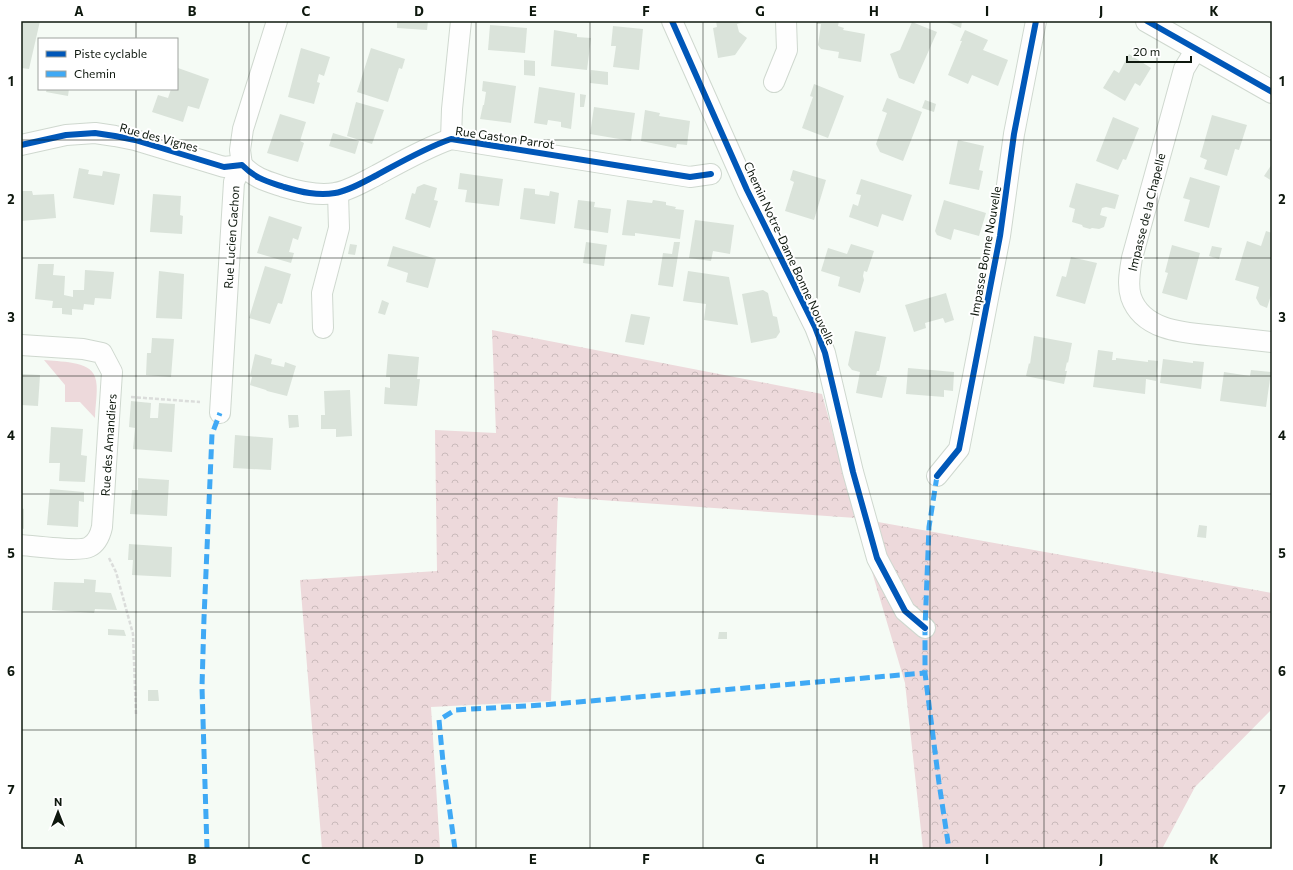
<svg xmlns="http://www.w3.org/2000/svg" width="1293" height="870" font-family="Commissioner,sans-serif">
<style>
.forest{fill:url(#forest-crowns)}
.park{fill:#edd9db}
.building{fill:#dae3da}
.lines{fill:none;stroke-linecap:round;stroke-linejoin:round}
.minor-casing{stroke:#cfd8cf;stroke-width:22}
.tertiary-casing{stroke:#cfd8cf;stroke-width:24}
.path{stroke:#dbdddb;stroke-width:2.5;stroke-dasharray:4 2;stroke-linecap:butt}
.minor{stroke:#fefefe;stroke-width:20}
.tertiary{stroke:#fefefe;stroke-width:22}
.quiet{stroke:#3fa9f5;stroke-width:5;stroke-dasharray:10 5;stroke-linecap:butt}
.cycleway-casing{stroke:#fff;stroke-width:8}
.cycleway{stroke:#0057b8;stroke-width:6}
.grid{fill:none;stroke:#0e180e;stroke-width:1;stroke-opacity:0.55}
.labels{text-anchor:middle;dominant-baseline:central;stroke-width:4;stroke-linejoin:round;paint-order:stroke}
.street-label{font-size:12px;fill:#0e180e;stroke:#fff}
.neatline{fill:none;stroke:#0e180e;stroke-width:1.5}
.grid-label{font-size:13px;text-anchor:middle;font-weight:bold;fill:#0e180e}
</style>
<defs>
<pattern id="forest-crowns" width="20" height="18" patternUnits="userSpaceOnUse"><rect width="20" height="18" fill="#edd9db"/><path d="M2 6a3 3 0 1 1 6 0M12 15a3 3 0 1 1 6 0" fill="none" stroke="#cababb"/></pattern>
</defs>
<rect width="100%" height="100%" fill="#f5fbf5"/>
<polygon class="forest" points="492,330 822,394 856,518 1272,593 1272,709 1195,787 1162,849 923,849 905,683 856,518 558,497 551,701 431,707 440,849 322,849 300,580 437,571 435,430 496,433"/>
<path class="park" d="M44,360C58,362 90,360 95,377C99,387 95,406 95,418L80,402H65V385Z"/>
<g class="building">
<polygon points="21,21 40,21 29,69 21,68"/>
<polygon points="397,21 428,21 427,30 397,28"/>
<polygon points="716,21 747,21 737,24 739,32 747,38 735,55 718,58 713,28 717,27"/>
<polygon points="817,21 839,21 838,26 844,28 843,30 865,34 861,62 838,58 839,52 821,49 818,45 821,24 817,24"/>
<polygon points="945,21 962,21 961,28"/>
<polygon points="912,22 937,32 914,84 899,78 890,54 900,50"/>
<polygon points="490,25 527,28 525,53 488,50"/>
<polygon points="613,26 643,29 639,70 613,67 616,46 611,46"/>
<polygon points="554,30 577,34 577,37 591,38 587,70 551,66"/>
<polygon points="965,30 988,40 983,50 1008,60 998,86 972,75 968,84 948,75 962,41 960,41"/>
<polygon points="301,48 330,57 324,76 319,74 317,82 320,83 314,104 288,97"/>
<polygon points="371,48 405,59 402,69 399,68 388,102 357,92"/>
<polygon points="1129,54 1151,68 1140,86 1135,83 1125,101 1103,88 1114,70 1119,73"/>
<polygon points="524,60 535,61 535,76 524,75"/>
<polygon points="178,68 209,79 199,109 188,106 183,122 152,112 158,95 168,98 171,89 177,89"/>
<polygon points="591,70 608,72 608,85 590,83"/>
<polygon points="483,81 516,86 511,123 480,119 483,105 484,105 486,92 482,91"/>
<polygon points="814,84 844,96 828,138 802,128 813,97 810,96"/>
<polygon points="539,87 575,93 571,129 561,127 561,122 548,120 547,125 534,123"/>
<polygon points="47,89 69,89 68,96 46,92"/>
<polygon points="580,94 586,95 584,107 580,107"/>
<polygon points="887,98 922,112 903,161 880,152 876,144 887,113 882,111"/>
<polygon points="925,100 936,104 934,112 922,108"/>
<polygon points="356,102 384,110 372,144 347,136"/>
<polygon points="594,107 635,113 631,141 590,134"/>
<polygon points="645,110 660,113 659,116 690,121 687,145 677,144 676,148 641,141"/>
<polygon points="280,114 306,122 300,141 304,143 298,162 267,153"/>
<polygon points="1212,115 1247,125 1239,150 1235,149 1227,176 1204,169 1207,160 1200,157"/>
<polygon points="1113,117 1139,128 1126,160 1123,159 1118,170 1096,161"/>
<polygon points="333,133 359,141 355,154 329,146"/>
<polygon points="958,140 984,146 979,170 983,171 979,190 949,184"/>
<polygon points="1272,164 1272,181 1264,176"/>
<polygon points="79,168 89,170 88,174 102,176 103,171 120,174 114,205 73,198"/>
<polygon points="793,170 826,180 814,220 785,211 794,182 790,180"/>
<polygon points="460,173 503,179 499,206 465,202 467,190 458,189"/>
<polygon points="1190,177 1220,186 1209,228 1184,221 1190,200 1183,198"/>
<polygon points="861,179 912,195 903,221 882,214 878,227 849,217 853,204 858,206 861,195 856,194"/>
<polygon points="1076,183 1119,195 1115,209 1106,207 1102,208 1100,215 1107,217 1104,227 1099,229 1092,228 1090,229 1083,227 1082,225 1072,222 1075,209 1069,207"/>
<polygon points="424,184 437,188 434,200 438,201 430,228 405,219 412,193 415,194 417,187"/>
<polygon points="524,188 535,189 535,194 549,196 550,191 559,193 555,224 520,219"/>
<polygon points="21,191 32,191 33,195 54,194 56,218 21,221"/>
<polygon points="153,194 181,196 180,215 183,216 182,234 150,232"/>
<polygon points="578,200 595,202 594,207 611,209 608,233 574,228"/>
<polygon points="627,200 652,203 653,200 666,202 666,205 676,207 675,209 684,210 680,239 635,233 635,236 622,235"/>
<polygon points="944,200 986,213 979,236 954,229 951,240 937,235 935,231"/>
<polygon points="269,216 302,227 298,240 293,238 289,252 294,253 291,263 257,253"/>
<polygon points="695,220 734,225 730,254 713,251 711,261 689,258"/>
<polygon points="1266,231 1272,233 1272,292 1267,308 1260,305 1256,298 1259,287 1235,280 1247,241 1261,246"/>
<polygon points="586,242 607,245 604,266 583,263"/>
<polygon points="674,242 680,242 673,287 658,285 663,253 672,254"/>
<polygon points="350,244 357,245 355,255 348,254"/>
<polygon points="851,244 874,251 867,272 864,271 863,276 864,280 860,293 838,286 840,277 821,271 828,248 847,254"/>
<polygon points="1172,245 1200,253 1187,300 1162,293 1168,273 1165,272"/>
<polygon points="393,246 436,259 428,288 406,282 408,273 387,266"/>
<polygon points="1212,246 1222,248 1219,259 1209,256"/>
<polygon points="1071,257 1097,263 1085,304 1056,296 1062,276 1066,277"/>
<polygon points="38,264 54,264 53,275 65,276 64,295 73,297 73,290 84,290 85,270 114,272 111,299 95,298 94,305 84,304 83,310 72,309 72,315 62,314 62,308 52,308 53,301 35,299"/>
<polygon points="265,266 291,274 282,304 278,303 270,324 249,318"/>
<polygon points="159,271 184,274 182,319 156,318"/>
<polygon points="688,271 729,277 738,325 704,320 706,304 683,301"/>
<polygon points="763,290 768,293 773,316 777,317 780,332 776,338 751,343 742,294"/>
<polygon points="946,293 954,320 945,323 943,318 925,323 926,328 914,332 905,305"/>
<polygon points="382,300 389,303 385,315 378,313"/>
<polygon points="631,314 650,317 644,345 625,342"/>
<polygon points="855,331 886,337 879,371 877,371 876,375 887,377 882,398 856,393 860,372 852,370 848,365"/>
<polygon points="1034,336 1072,343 1068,363 1067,362 1065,371 1067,371 1064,384 1026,376 1029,363 1030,364"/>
<polygon points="152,338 174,339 171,377 146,375 147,353 151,353"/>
<polygon points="1098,350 1113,352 1112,360 1116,360 1116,358 1148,362 1148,360 1158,361 1156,381 1146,379 1145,394 1093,387"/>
<polygon points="255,354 272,359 271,364 284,367 285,362 296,366 287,396 267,391 266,390 250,385 252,377 250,376"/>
<polygon points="388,354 419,357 417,379 420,379 417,406 384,404 385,387 390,388 390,377 386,377"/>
<polygon points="1163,359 1193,363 1193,361 1204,362 1201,389 1160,383"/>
<polygon points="908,368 954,372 953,391 944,390 944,397 906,394"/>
<polygon points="1251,370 1271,372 1266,407 1220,401 1224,372 1250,376"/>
<polygon points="21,374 40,375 38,406 21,405"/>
<polygon points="350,390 352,436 336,437 336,429 321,429 321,415 325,415 324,391"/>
<polygon points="131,401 151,403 150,418 158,418 159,403 175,404 172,452 133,449 135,428 129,427"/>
<polygon points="288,415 298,415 299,427 289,428"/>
<polygon points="51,427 83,429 81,455 87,456 85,482 59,481 60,463 49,463"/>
<polygon points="235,435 273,438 271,470 233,468"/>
<polygon points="138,478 169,480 167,516 130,514 132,490 138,490"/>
<polygon points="50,489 84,492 84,502 79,501 78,527 47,525"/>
<polygon points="21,508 24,509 24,529 21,528"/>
<polygon points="1199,525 1207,526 1206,538 1197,537"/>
<polygon points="129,544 172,547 171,577 132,575 133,560 128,560"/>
<polygon points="84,579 96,580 95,592 111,593 117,610 95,609 94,613 52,610 54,582 84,583"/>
<polygon points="108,629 124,630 126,636 108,635"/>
<polygon points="719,632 727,632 727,639 718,639"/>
<polygon points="148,690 158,690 159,701 148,701"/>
</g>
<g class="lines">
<defs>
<g id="minor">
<polyline points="672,21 747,190 815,327 825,353 853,472 877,558 905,611 925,628"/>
<path d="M1196,49L1184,69L1132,258C1130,270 1127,285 1131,297C1143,332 1187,333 1217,336C1236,338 1254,340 1272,342"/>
<polyline points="774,82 787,50 786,21"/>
<polyline points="451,139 452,109 461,21"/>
<path d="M21,145L66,135L95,133L115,136L135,140L224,167L242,165C256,179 266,181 284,187C301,192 318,196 335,193C349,191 365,181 377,175C401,162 425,148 451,139L690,177L711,174"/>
<polyline points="323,328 322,293 339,228 338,193"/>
<path d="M21,345L83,349L102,353L112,372L102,527C100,536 97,543 89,547C80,552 34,546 21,545"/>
<polyline points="220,413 234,182 242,165 240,150 243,129 277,21"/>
<polyline points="937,476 959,449 1000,236 1014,134 1036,21"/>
</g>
<polyline id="tertiary" points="1147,21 1272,92"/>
</defs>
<use href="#minor" class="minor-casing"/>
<use href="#tertiary" class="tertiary-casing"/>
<g class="path">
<polyline points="131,397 200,402"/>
<polyline points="109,558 116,572 133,634 136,715"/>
</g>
<use href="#minor" class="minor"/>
<use href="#tertiary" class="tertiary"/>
<g class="quiet">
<polyline points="937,476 929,527 925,628 925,673 939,783 949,849"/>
<polyline points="207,849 202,687 204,618 212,434 220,413"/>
<polyline points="455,849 443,762 439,720 455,710 542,705 925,673"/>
</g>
<defs>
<g id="cycleway">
<polyline points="672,21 747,190 815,327 825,353 853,472 877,558 905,611 925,628"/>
<polyline points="1147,21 1272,92"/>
<path d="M21,145L66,135L95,133L115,136L135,140L224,167L242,165C256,179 266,181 284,187C301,192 318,196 335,193C349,191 365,181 377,175C401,162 425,148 451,139L690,177L711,174"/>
<polyline points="937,476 959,449 1000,236 1014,134 1036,21"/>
</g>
</defs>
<use href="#cycleway" class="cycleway-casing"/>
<use href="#cycleway" class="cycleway"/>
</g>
<path class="grid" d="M136,21V39M249,21V849M363,21V849M476,21V849M590,21V849M703,21V849M817,21V849M930,21V849M1044,21V849M1157,21V849M136,89V849M21,140H1272M21,258H1272M21,376H1272M21,494H1272M21,612H1272M21,730H1272"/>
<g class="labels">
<g class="street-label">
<text transform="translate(159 137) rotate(15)">Rue des Vignes</text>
<text transform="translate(505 137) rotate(8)">Rue Gaston Parrot</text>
<text transform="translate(1146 212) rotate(-76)">Impasse de la Chapelle</text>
<text transform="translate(231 237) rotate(-86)">Rue Lucien Gachon</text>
<text transform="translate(985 251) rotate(-80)">Impasse Bonne Nouvelle</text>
<text transform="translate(790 253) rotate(65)">Chemin Notre-Dame Bonne Nouvelle</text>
<text transform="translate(108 445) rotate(-86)">Rue des Amandiers</text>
</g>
</g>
<rect width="1293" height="870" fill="none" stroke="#ffffff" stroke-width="44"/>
<rect x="38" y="38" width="140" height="52" fill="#ffffff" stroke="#9fa39f"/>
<rect x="46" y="51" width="20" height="6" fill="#0057b8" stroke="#9fa39f"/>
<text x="74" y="58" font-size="12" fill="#0e180e">Piste cyclable</text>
<rect x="46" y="71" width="20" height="6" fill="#3fa9f5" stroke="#9fa39f"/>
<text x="74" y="78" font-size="12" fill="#0e180e">Chemin</text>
<g transform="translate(58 812)" stroke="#ffffff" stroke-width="3" paint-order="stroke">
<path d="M0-3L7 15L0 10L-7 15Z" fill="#0e180e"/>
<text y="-6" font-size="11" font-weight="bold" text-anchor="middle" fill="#0e180e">N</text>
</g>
<path d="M1127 56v6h64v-6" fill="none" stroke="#0e180e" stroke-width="2"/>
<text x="1133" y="56" font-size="12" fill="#0e180e" stroke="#ffffff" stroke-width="3" paint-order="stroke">20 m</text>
<rect x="22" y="22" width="1249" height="826" class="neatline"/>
<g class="grid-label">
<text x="79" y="16">A</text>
<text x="192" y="16">B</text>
<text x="306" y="16">C</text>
<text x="419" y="16">D</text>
<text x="533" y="16">E</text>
<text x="646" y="16">F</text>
<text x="760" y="16">G</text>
<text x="874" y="16">H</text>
<text x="987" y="16">I</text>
<text x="1101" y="16">J</text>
<text x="1214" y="16">K</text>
<text x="11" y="86">1</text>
<text x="1282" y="86">1</text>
<text x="11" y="204">2</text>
<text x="1282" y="204">2</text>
<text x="11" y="322">3</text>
<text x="1282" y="322">3</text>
<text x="11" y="440">4</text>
<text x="1282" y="440">4</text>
<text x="11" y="558">5</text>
<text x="1282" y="558">5</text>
<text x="11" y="676">6</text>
<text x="1282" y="676">6</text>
<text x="11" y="794">7</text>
<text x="1282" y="794">7</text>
<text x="79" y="864">A</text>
<text x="192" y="864">B</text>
<text x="306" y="864">C</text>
<text x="419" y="864">D</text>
<text x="533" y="864">E</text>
<text x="646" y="864">F</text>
<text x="760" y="864">G</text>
<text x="874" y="864">H</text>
<text x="987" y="864">I</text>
<text x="1101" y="864">J</text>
<text x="1214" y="864">K</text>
</g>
</svg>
